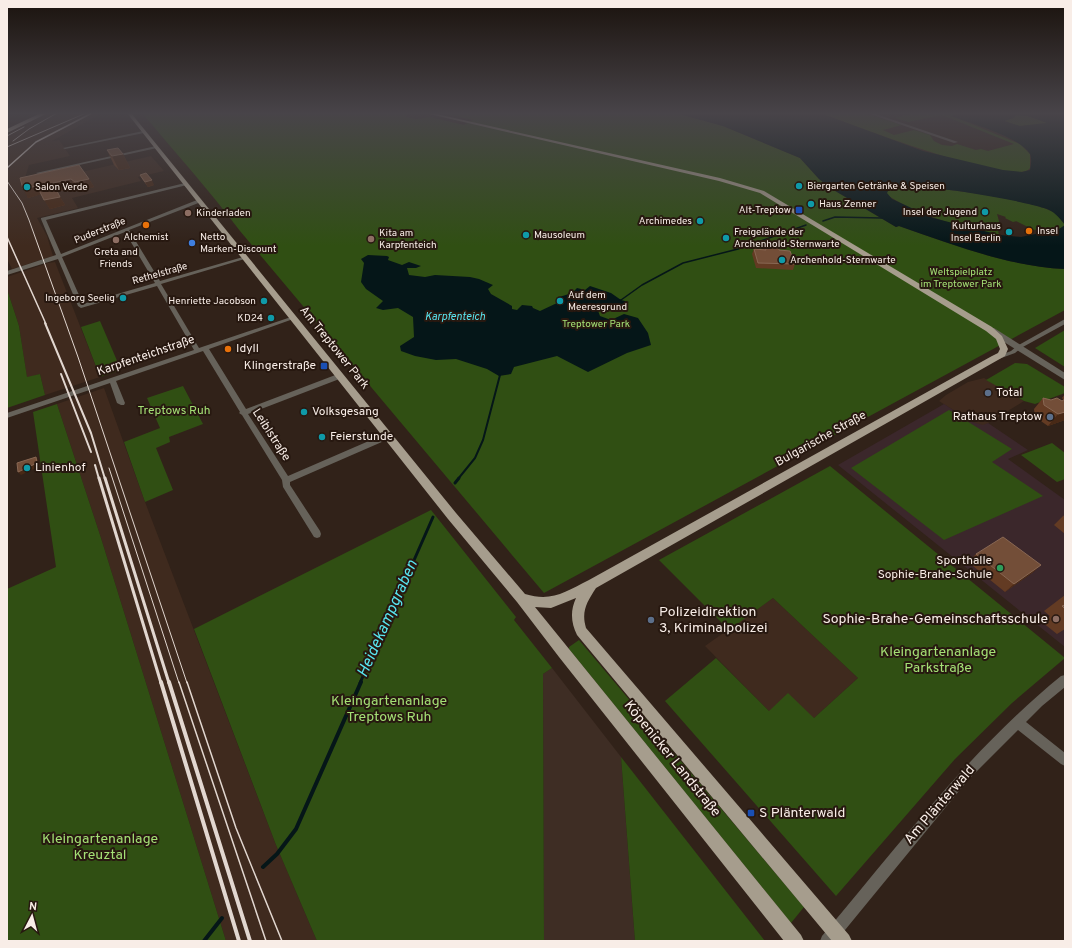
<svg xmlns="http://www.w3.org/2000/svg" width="1072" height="948" font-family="Overpass,sans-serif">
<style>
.built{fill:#3f2a1e}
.industrial{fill:#3e2d24}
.education{fill:#3b272b}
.green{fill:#304f13}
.water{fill:#051618;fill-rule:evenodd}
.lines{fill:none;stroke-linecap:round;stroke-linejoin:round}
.stream-far3{stroke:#051618;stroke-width:1.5}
.stream-far2{stroke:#051618;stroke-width:2}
.stream-far1{stroke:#051618;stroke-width:3}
.stream{stroke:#051618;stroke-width:4}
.minor{fill:#66625a;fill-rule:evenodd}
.tertiary{fill:#66625a;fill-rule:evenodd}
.primary{fill:#a69d8d;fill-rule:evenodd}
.motorway{fill:#bfb4a2;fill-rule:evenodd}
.tram-far1{stroke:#e2d7d0;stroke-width:1}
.tram{stroke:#e2d7d0;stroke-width:1.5}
.rail-far3{stroke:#e2d7d0;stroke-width:1.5}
.rail-far2{stroke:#e2d7d0;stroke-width:2}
.rail-far1{stroke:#e2d7d0;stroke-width:3}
.rail{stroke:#e2d7d0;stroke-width:4}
.wall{fill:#633b23}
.shaded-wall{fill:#482916}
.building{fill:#734e38;stroke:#886753}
.culture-dot{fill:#0f9aa8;stroke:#271810;stroke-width:1.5}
.transit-dot{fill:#1a4fb4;stroke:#271810;stroke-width:1.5}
.education-dot{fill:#8d6e63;stroke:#271810;stroke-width:1.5}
.food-dot{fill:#e8710a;stroke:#271810;stroke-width:1.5}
.shop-dot{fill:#3f7fe0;stroke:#271810;stroke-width:1.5}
.service-dot{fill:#5c6f8a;stroke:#271810;stroke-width:1.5}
.leisure-dot{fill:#2e9e5b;stroke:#271810;stroke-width:1.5}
.labels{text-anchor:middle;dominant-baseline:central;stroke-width:4;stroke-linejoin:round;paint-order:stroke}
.far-poi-label{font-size:10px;fill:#f8ede7;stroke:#271810;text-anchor:start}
.far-street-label{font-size:10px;fill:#f8ede7;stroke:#271810}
.far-park-label{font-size:10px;fill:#a4e075;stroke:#271810}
.far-water-label{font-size:11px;font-style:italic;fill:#58e5ef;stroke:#271810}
.street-label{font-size:12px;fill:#f8ede7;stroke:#271810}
.poi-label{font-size:12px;fill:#f8ede7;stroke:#271810;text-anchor:start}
.park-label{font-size:12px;fill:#a4e075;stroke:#271810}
.near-poi-label{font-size:14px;fill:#f8ede7;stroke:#271810;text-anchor:start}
.near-park-label{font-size:14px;fill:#a4e075;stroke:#271810}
.near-street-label{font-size:14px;fill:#f8ede7;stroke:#271810}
.near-water-label{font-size:16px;font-style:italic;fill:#58e5ef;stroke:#271810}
</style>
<rect width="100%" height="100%" fill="#312219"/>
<g class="built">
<polygon points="48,113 102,113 52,141 59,140 70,156 29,165 25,178 25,185 151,156 164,171 138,177 141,181 72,198 78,208 37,218 47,236 53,256 12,269 7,259 7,134"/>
<polygon points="55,262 100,377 45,395 40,374 27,378 19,326 7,289 7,277 48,263"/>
<polygon points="984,378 1024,401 983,426 972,422 939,401 946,395 968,382"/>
<polygon points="104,388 145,502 276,845 317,941 226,941 101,538 57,404"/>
<polygon points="773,598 858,678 814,718 769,711 705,646"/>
</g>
<polygon class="industrial" points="552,668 621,757 635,941 544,941 543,674"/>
<polygon class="education" points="944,404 972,422 983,425 988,423 1028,450 1008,459 1065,500 1065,647 838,465"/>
<g class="green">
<path d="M142,113H408L406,117L417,119L430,117L464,125L473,120L442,113H676L723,126L800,158L819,179L832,189L896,227L899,226C954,245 1007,266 1065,269V310L544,593L240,231C209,190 175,152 142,113Z"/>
<path d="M820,113H864L902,125L883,130L894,135L914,130L930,135L934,141L942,145L952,146L957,144L976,150L981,149L988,151L1014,144L942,115L908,122L895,118L914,113H962L952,116L1020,144L1030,154V168C1018,189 845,122 820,113Z"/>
<polygon points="1016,115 1028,116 1047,123 1020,126 1004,121 1013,118"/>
<path d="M893,187C920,184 1034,199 1055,213C1059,216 1062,221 1065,225L1062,228L1047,232L1041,229L1034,230L1014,220L1017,221L1013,222L1005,218L1006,217L997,214L1001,228L998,232L1000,235C960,227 922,217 887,195V191Z"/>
<polygon points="7,289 19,326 27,377 40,374 45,395 7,408"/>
<polygon points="100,321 121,370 100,377 81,327"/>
<polygon points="1065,330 1065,367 1035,348"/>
<polygon points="1015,363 1027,364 1065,387 1065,393 1035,404 1024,401 986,380"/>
<polygon points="183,386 203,424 169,437 170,442 156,448 173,490 145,502 124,442 160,428 147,398"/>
<polygon points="57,404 101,538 226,941 7,941 7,589 56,567 33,412"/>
<polygon points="949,410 1012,449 992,462 1043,496 944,540 851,468"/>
<polygon points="1052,443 1065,453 1065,479 1057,482 1021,455"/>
<polygon points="830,466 1065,658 1012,703 955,759 836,896 665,701 716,658 769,711 788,693 814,718 858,678 773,598 729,630 659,560"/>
<polygon points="431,510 516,617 514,620 552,668 543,674 544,941 317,941 276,845 194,629"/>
<polygon points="579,640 804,907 791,923 569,649 569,647"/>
<polygon points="621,757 765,941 635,941"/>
</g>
<g class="water">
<path d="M676,113H820L923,151L1003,170L1022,172L1030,170C1031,165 1032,159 1030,154C1020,137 970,123 951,116L962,113H1065V225C1059,217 1054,211 1044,208C1019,200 911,180 889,189L887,193L892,199L933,218L1000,235L1021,237L1059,229L1065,225V269C1007,266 954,245 899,226L896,227L832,189L819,179L800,158L723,126ZM1016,115L1028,116L1047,123L1020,126L1004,121L1013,118Z"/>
<path d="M368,255L387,256L389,257L388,260L402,265L409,262L421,266L416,268H407L409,275L425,277L435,275L470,277L479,279L493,285L488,289L491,294L512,306V309L517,310L522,305L532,306L533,308L540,311L557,303L556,298L572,293L577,288L585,290L590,286L611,293L621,300L629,302C618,307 607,302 597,308L600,316L611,320L624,314L638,318L648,333L651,345L627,353L588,372L557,356L514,367L511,374L499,376L487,369L456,359L436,360L415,356L401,351L400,346L414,337L413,317L398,308L383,310L376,308L383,301L366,289L361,282L364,263L361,259Z"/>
</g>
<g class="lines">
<g class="stream-far3">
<polyline points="823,221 835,217 882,218"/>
<polyline points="618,300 621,300 642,285 683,263 738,249 806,225"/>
</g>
<polyline class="stream-far2" points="458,479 475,458 483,440 500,375"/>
<g class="stream-far1">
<polyline points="455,483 459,478"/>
<polyline points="360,683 433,517"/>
</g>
<g class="stream">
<polyline points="263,867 277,854 296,829 361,682"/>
<polyline points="204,941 222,918"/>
</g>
<g class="minor">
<polygon points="143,131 144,133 65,149 63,148"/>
<polygon points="156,146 157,148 38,174 36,173"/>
<path d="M185,183L187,184V185L46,220L61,254L197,200H201V202L129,230L160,281L243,257L248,258L161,284L199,348L291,317H295L296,318L209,349L246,409L338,374H342L343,376L342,378L248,414L288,476L385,434H391L392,436L391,438L290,482V485L320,531L321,534L320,537L317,538L314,537L283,487L282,480L242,415L239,413L240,412L203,351L116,381L125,403L124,405H121L117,403L110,383L7,418V413L194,350L157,286L81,308L78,306L58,259L7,275V271L56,255L41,219V218ZM125,232L155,283L83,304L62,257Z"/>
<polygon points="1065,319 1065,324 1021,348 1015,353 996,360 993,358 1011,351 1017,346"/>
<path d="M1065,675V687L1042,706L1026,722L1065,753V766L1061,764L1018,730L968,780L836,941H820L822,936C898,846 970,750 1061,676Z"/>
</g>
<g class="tertiary">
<polygon points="867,113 873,113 958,142 954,143"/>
<polygon points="988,328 994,328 1065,373 1065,380 988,332"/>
</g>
<path class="primary" d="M127,113H131L456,513L525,594C552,602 565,592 589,580L992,356L998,353L1000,349L996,339L986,331L760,193L719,181L425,113H432L720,178L764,191L992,327L1002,336L1008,349L1005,356L596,588C587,602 581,611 586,628L849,935L852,941H832L577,635C571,623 570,611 576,598L551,608L535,607L801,935L804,941H784L559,657L517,602L448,519Z"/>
<polygon class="motorway" points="41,113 48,113 7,133 7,129"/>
<g class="tram-far1">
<polyline points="7,136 24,127"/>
<polyline points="13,141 29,129 57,113"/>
<polyline points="7,147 86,113"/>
<polyline points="7,181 22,203 29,220 78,357 187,683"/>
<polyline points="109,468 179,683"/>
</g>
<g class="tram">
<polyline points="179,682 266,941"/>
<polyline points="187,682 236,828 282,941"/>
</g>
<g class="rail-far3">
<polyline points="7,168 36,142 92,113"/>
<polyline points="7,237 46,324"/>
</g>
<g class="rail-far2">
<polyline points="45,323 91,433 105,479"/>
<polyline points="61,374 91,452"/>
<polyline points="95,465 99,479"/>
</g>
<g class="rail-far1">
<polyline points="99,478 161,683"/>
<polyline points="105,478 169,683"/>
</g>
<g class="rail">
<polyline points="161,682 239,941"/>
<polyline points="169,682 250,941"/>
</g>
</g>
<g class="wall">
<polygon points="107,150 123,154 130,168 119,170 114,165"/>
<polygon points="140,175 154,185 148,187 142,179"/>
<polygon points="20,178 89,179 94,187 80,191 76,187 57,192 65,205 50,209 41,194 28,198"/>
<polygon points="764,245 779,250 795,264 793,270 756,268 752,254 754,249 762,250"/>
<polygon points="1065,394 1065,420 1048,426 1035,417 1034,409 1043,398 1051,400 1062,401 1064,400 1062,398"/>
<polygon points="1065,515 1065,534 1054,525 1063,516"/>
<polygon points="976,554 1041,565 1032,573 1005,592 968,562"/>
<polygon points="1065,595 1065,629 1057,634 1042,622 1050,616 1044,611"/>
</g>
<g class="shaded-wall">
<polygon points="123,154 130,168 119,170 112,156"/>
<polygon points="71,179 76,187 57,192 65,205 50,209 44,200 53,183"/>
<polygon points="89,179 94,187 80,191 75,182"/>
<polygon points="152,180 154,185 148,187 145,182"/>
<polygon points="37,186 42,194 28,198 23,189"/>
<polygon points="1065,412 1065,420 1048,426 1058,414"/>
<polygon points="36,457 38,460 40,466 21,475 18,472"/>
<polygon points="1041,565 1032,573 1005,592 1014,584"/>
</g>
<g class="building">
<polygon points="118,148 123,154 112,156 107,150"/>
<polygon points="79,165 89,179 75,182 71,179 53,183 60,197 44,200 37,186 23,189 20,178"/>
<polygon points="146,173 152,180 145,182 140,175"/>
<polygon points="764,245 778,245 779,250 790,251 795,264 758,263 754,249 766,250"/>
<polygon points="1043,398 1051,400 1057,398 1062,401 1065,399 1065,412 1058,414 1044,405"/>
<polygon points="36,457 37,463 18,472 17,463"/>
<polygon points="1003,537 1041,565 1014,584 976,554"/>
<polygon points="1065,605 1065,609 1062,606"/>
</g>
<linearGradient id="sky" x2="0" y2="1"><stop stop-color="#1b130e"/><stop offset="0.46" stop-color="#484449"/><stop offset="1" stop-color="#484449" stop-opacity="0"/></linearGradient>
<rect width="1072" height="246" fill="url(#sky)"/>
<g class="culture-dot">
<circle cx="799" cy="186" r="4"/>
<circle cx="27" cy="187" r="4"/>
<circle cx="811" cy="204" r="4"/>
<circle cx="985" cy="212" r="4"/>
<circle cx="700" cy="221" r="4"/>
<circle cx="1009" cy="232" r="4"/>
<circle cx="526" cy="235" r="4"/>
<circle cx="726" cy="238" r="4"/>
<circle cx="782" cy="260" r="4"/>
<circle cx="123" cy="298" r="4"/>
<circle cx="264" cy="301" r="4"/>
<circle cx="560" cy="301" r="4"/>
<circle cx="271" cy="318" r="4"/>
<circle cx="304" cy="412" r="4"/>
<circle cx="322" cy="437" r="4"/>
<circle cx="27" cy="468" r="4"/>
</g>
<g class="transit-dot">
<rect x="795" y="206" width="8" height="8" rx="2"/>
<rect x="320" y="362" width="8" height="8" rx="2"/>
<rect x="747" y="809" width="8" height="8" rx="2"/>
</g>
<g class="education-dot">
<circle cx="188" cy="213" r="4"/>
<circle cx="371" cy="239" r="4"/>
<circle cx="116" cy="240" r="4"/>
<circle cx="1056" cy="619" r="4"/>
</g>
<g class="food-dot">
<circle cx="146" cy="225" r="4"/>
<circle cx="1029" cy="231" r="4"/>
<circle cx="228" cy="349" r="4"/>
</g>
<circle class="shop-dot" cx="192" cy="243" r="4"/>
<g class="service-dot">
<circle cx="988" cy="393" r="4"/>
<circle cx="1050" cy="417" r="4"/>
<circle cx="651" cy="620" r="4"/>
</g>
<circle class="leisure-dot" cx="1000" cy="568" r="4"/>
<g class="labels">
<g class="far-poi-label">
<text x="807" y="186">Biergarten Getränke &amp; Speisen</text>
<text x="35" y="187">Salon Verde</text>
<text x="819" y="204">Haus Zenner</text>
<text x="791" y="210" text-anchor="end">Alt-Treptow</text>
<text x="977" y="212" text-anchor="end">Insel der Jugend</text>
<text x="196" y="213">Kinderladen</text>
<text x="692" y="221" text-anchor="end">Archimedes</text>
<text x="1001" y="226" text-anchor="end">Kulturhaus<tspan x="1001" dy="12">Insel Berlin</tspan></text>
<text x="1037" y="231">Insel</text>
<text x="734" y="232">Freigelände der<tspan x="734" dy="12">Archenhold-Sternwarte</tspan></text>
<text x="379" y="233">Kita am<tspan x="379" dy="12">Karpfenteich</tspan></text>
<text x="534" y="235">Mausoleum</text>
<text x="146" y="237" text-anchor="middle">Alchemist</text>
<text x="200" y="237">Netto<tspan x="200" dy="12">Marken-Discount</tspan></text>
<text x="116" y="252" text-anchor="middle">Greta and<tspan x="116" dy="12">Friends</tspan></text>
<text x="790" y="260">Archenhold-Sternwarte</text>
<text x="568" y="295">Auf dem<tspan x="568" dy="12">Meeresgrund</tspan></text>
<text x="115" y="298" text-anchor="end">Ingeborg Seelig</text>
<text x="256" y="301" text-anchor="end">Henriette Jacobson</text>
<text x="263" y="318" text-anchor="end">KD24</text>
</g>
<g class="far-street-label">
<text transform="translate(100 231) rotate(-22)">Puderstraße</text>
<text transform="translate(160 274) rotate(-16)">Rethelstraße</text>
</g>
<g class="far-park-label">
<text x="961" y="272">Weltspielplatz<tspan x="961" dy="12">im Treptower Park</tspan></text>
<text x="596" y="324">Treptower Park</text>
</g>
<g class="far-water-label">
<text x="455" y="317">Karpfenteich</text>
</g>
<g class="street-label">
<text transform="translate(334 348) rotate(51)">Am Treptower Park</text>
<text transform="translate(146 356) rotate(-19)">Karpfenteichstraße</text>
<text transform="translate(271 435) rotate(57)">Leiblstraße</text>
<text transform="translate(821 439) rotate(-29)">Bulgarische Straße</text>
</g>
<g class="poi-label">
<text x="236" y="349">Idyll</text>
<text x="316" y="366" text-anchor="end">Klingerstraße</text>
<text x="996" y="393">Total</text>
<text x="312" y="412">Volksgesang</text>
<text x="1042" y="417" text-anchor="end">Rathaus Treptow</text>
<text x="330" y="437">Feierstunde</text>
<text x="35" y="468">Linienhof</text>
<text x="992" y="561" text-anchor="end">Sporthalle<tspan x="992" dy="14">Sophie-Brahe-Schule</tspan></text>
</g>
<g class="park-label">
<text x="174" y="411">Treptows Ruh</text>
</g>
<g class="near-poi-label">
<text x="659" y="612">Polizeidirektion<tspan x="659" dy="16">3, Kriminalpolizei</tspan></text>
<text x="1048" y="619" text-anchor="end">Sophie-Brahe-Gemeinschaftsschule</text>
<text x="759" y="813">S Plänterwald</text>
</g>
<g class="near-park-label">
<text x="938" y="652">Kleingartenanlage<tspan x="938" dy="16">Parkstraße</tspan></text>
<text x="389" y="701">Kleingartenanlage<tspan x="389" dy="16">Treptows Ruh</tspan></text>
<text x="100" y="839">Kleingartenanlage<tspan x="100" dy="16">Kreuztal</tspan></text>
</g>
<g class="near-street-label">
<text transform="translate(672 759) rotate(51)">Köpenicker Landstraße</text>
<text transform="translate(940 805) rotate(-49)">Am Plänterwald</text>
</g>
<g class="near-water-label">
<text transform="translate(388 619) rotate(-66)">Heidekampgraben</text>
</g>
</g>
<rect width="1072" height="948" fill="none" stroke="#f8ede7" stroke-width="16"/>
<g transform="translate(32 916) rotate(6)" stroke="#271810" stroke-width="3" paint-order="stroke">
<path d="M0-3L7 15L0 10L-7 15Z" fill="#f8ede7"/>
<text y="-6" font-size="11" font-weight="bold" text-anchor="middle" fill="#f8ede7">N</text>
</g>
</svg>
